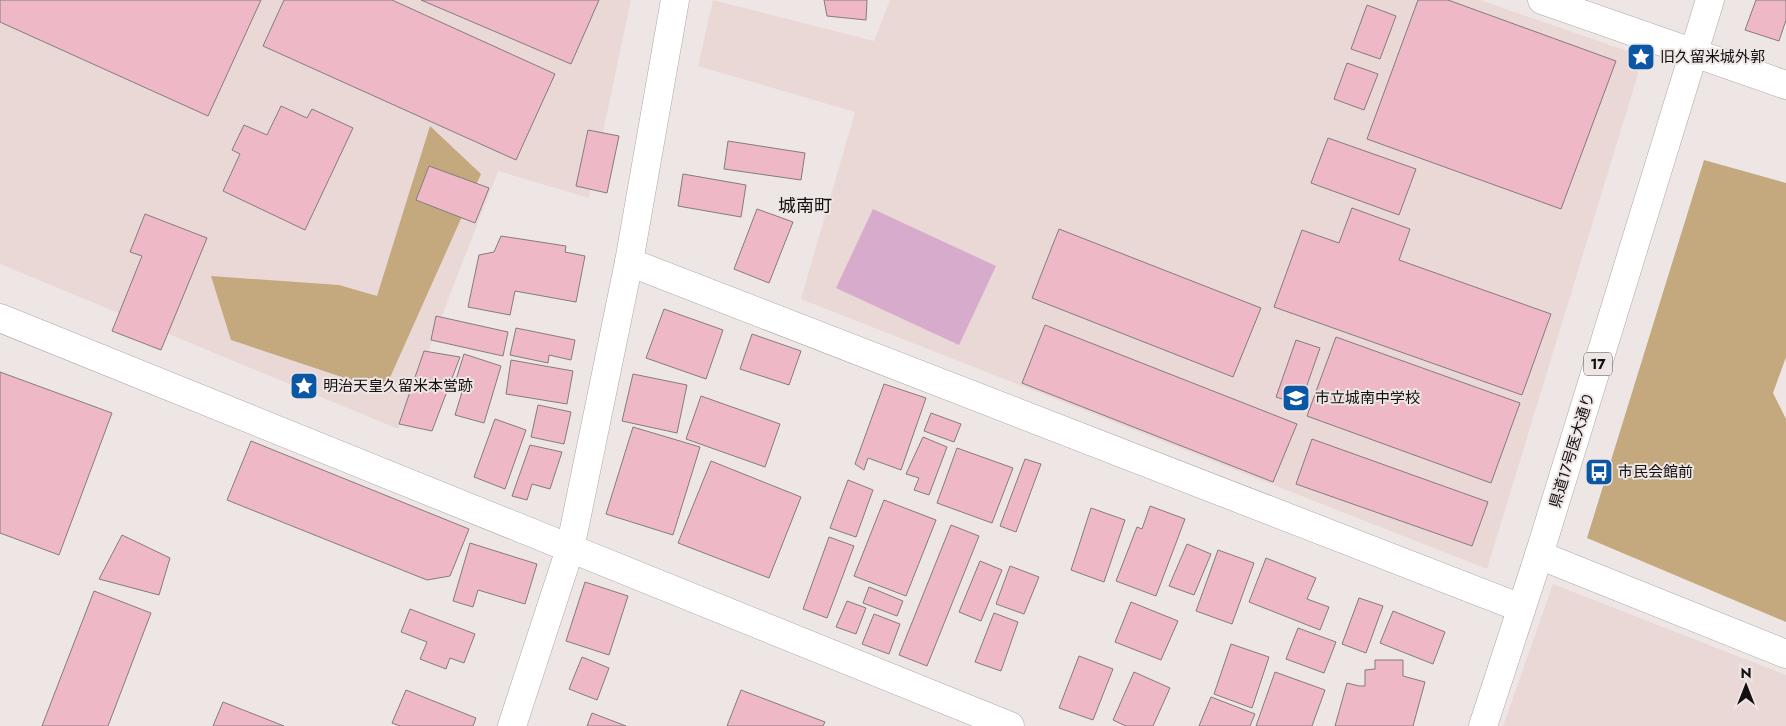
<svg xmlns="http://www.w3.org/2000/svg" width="1786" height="726" font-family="Jost,'Noto Sans JP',sans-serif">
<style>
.built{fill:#ead8d6}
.forest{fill:#c3a97d}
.water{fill:#d6abcc}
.building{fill:#efb8c7;stroke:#837c7e}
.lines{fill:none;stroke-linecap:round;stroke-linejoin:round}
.minor-casing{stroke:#aea6a5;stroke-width:29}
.tertiary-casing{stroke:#aea6a5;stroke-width:29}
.primary-casing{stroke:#aea6a5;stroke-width:29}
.minor{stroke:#fff;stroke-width:28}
.tertiary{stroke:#fff;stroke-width:28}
.primary{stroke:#fff;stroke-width:28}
.labels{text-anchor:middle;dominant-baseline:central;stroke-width:4;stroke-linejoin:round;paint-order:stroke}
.shield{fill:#eee6e5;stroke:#555050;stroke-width:1}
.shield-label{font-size:14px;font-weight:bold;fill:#131010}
.poi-label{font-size:15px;fill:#131010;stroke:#eee6e5;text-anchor:start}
.street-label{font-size:15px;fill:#131010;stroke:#eee6e5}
.quarter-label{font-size:18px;fill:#131010;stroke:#eee6e5}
</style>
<rect width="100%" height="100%" fill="#eee6e5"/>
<g class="built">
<polygon points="0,0 631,0 589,198 498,171 398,429 0,264"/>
<polygon points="713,0 874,41 890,0 1480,0 1636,54 1638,74 1487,569 801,299 855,112 698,66"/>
<polygon points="1553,584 1786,675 1786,726 1503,726"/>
</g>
<g class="forest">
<polygon points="430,126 481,174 384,391 231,340 211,276 339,285 377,296"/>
<polygon points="1704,160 1786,183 1786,357 1773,393 1786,419 1786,622 1587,538"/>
</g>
<polygon class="water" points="873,209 996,266 959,345 836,288"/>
<g class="building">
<polygon points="0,0 261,0 208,116 0,22"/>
<polygon points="284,0 392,0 555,74 516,160 263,46"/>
<polygon points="421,0 599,0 571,64"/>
<polygon points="824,0 867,0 866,20 827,16"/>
<polygon points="1418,0 1448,0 1616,61 1561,209 1367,139"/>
<polygon points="1756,0 1786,0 1786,20 1779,41 1745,30"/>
<polygon points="1367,5 1396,16 1380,59 1351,49"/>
<polygon points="1347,63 1378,74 1364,110 1334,99"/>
<polygon points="281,106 307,118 312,109 353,128 305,230 223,191 240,154 232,150 244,125 267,135"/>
<polygon points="588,130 619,136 607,193 576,186"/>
<polygon points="1328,138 1416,169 1399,215 1311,183"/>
<polygon points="728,141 805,153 801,180 724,169"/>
<polygon points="429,166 489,188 475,223 416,200"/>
<polygon points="683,174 746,185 741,217 678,206"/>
<polygon points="1352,208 1410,229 1399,260 1551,314 1522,395 1274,307 1302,230 1339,243"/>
<polygon points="757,209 793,222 769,283 734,269"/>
<polygon points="145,214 207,238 161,350 112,331 142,256 130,252"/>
<polygon points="1059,229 1261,308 1233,377 1032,298"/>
<polygon points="501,236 566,246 565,252 585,256 576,302 515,291 510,315 468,307 479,255 494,252"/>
<polygon points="664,309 723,330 706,379 646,358"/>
<polygon points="436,316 508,332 503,356 431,340"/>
<polygon points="1045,325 1297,424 1273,482 1022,383"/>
<polygon points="516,328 575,340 571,360 549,355 548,363 510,355"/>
<polygon points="752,334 801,351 789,385 740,369"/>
<polygon points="1336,337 1520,403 1491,483 1307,416"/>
<polygon points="1296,340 1320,348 1300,405 1276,397"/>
<polygon points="424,351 460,357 432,431 399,424"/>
<polygon points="464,354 501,366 484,423 455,415 462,392 453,389"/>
<polygon points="511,360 573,371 567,404 506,394"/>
<polygon points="0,372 112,413 59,555 0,533"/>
<polygon points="633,374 687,385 677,433 622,421"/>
<polygon points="884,384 926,398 901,470 868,458 864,470 855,464"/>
<polygon points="701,396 780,424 765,467 686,439"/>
<polygon points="538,405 571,412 564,444 531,437"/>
<polygon points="931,413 961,424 954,442 924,431"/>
<polygon points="495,419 526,430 505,489 474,477"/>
<polygon points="633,427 700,447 673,535 606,514"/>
<polygon points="923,437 947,447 929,495 914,490 919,478 906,474"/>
<polygon points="1312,439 1488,502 1472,546 1296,484"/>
<polygon points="251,441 469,529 450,576 427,580 227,500"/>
<polygon points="530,445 562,452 550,489 532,484 527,500 512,496"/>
<polygon points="957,448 1013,468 992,523 937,503"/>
<polygon points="1025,459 1041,464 1016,532 1000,526"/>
<polygon points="711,461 801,497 769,578 678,543"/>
<polygon points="848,480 873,490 856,537 830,528"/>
<polygon points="884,500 936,520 906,596 854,576"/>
<polygon points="1150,506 1185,519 1156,596 1116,581 1137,527 1142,529"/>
<polygon points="1091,508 1125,520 1104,582 1071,570"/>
<polygon points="951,525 979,536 927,666 899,655"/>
<polygon points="122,535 170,558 159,595 99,579"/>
<polygon points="829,537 854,546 827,618 803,609"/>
<polygon points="470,543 537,564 525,604 478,590 473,607 453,601"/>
<polygon points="1187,544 1211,554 1194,595 1169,586"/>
<polygon points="1218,550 1254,563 1232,624 1196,611"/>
<polygon points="1266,558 1316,578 1307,599 1329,607 1320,630 1249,602"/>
<polygon points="980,561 1002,570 981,621 959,612"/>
<polygon points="1010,566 1039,577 1024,614 996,604"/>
<polygon points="585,582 628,596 609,655 566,641"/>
<polygon points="869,587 903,601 897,616 863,603"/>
<polygon points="94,591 151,613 108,726 42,726"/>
<polygon points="1359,598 1383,606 1366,653 1342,644"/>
<polygon points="847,601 866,608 856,634 836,627"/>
<polygon points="1131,602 1178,621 1161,660 1115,642"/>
<polygon points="410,609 475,634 464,663 450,658 446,669 420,659 427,642 401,632"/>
<polygon points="1393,611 1445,632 1433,664 1380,643"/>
<polygon points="994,613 1018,622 1001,671 975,662"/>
<polygon points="874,614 900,624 889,654 862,644"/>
<polygon points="1298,628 1336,642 1324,673 1286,659"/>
<polygon points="1231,644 1269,657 1252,708 1214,694"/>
<polygon points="1079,656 1113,669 1093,720 1059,708"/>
<polygon points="582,657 609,668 597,700 569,689"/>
<polygon points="1375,660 1403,660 1403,676 1425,682 1413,726 1335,726 1347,683 1359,686 1365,686 1365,670 1375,669"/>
<polygon points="1134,672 1170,688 1153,726 1126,726 1113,720"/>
<polygon points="1275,672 1325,690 1312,726 1256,726"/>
<polygon points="406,690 476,718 473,726 400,726 392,723"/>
<polygon points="741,690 825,722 823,726 727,726"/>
<polygon points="1211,697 1255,714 1250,726 1199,726"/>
<polygon points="223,702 284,726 213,726"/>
<polygon points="592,713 626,726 587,726"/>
</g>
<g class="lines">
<defs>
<g id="minor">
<polyline points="1542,0 1786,85"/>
<polyline points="629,262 1521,608"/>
<polyline points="512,726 570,549 629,262 675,0"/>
</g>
<g id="tertiary">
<polyline points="0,318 1010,726"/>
<polyline points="1539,555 1786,654"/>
</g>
<polyline id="primary" points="1483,726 1539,555 1710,0"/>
</defs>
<use href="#minor" class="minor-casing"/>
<use href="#tertiary" class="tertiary-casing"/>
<use href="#primary" class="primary-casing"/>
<use href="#minor" class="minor"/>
<use href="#tertiary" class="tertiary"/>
<use href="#primary" class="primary"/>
</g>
<defs>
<symbol id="sight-square" viewBox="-11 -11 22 22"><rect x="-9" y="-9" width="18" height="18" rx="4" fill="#0b56a5" stroke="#eee6e5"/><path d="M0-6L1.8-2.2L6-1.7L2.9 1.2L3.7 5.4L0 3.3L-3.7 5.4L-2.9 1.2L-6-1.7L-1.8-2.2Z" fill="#fff"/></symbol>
<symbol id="school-square" viewBox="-11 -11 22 22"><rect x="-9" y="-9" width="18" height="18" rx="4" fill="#0b56a5" stroke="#eee6e5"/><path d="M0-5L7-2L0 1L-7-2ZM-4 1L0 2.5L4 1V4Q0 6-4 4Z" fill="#fff"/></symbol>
<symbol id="bus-square" viewBox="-11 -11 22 22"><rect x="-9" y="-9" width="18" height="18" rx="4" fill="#0b56a5" stroke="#eee6e5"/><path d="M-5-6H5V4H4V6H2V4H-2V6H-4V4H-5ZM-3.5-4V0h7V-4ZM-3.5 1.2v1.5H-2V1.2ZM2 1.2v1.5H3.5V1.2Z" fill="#fff"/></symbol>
</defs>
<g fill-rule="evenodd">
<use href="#sight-square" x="1625" y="41" width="32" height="32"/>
<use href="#sight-square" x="288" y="370" width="32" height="32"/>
<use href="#school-square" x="1280" y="382" width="32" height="32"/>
<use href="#bus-square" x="1583" y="456" width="32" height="32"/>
</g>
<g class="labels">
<rect class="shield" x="1584" y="352.5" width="28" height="23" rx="4"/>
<g class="shield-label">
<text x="1598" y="364">17</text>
</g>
<g class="poi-label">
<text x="1660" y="57">旧久留米城外郭</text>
<text x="323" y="386">明治天皇久留米本営跡</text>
<text x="1315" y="398">市立城南中学校</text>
<text x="1618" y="472">市民会館前</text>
</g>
<g class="street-label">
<text transform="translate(1572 450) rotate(-73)">県道17号医大通り</text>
</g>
<g class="quarter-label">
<text x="805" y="206">城南町</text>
</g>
</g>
<g transform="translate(1746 686)" stroke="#eee6e5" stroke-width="4" paint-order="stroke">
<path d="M0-4L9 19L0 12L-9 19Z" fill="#131010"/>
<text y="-8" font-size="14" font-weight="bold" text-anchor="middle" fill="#131010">N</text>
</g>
</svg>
